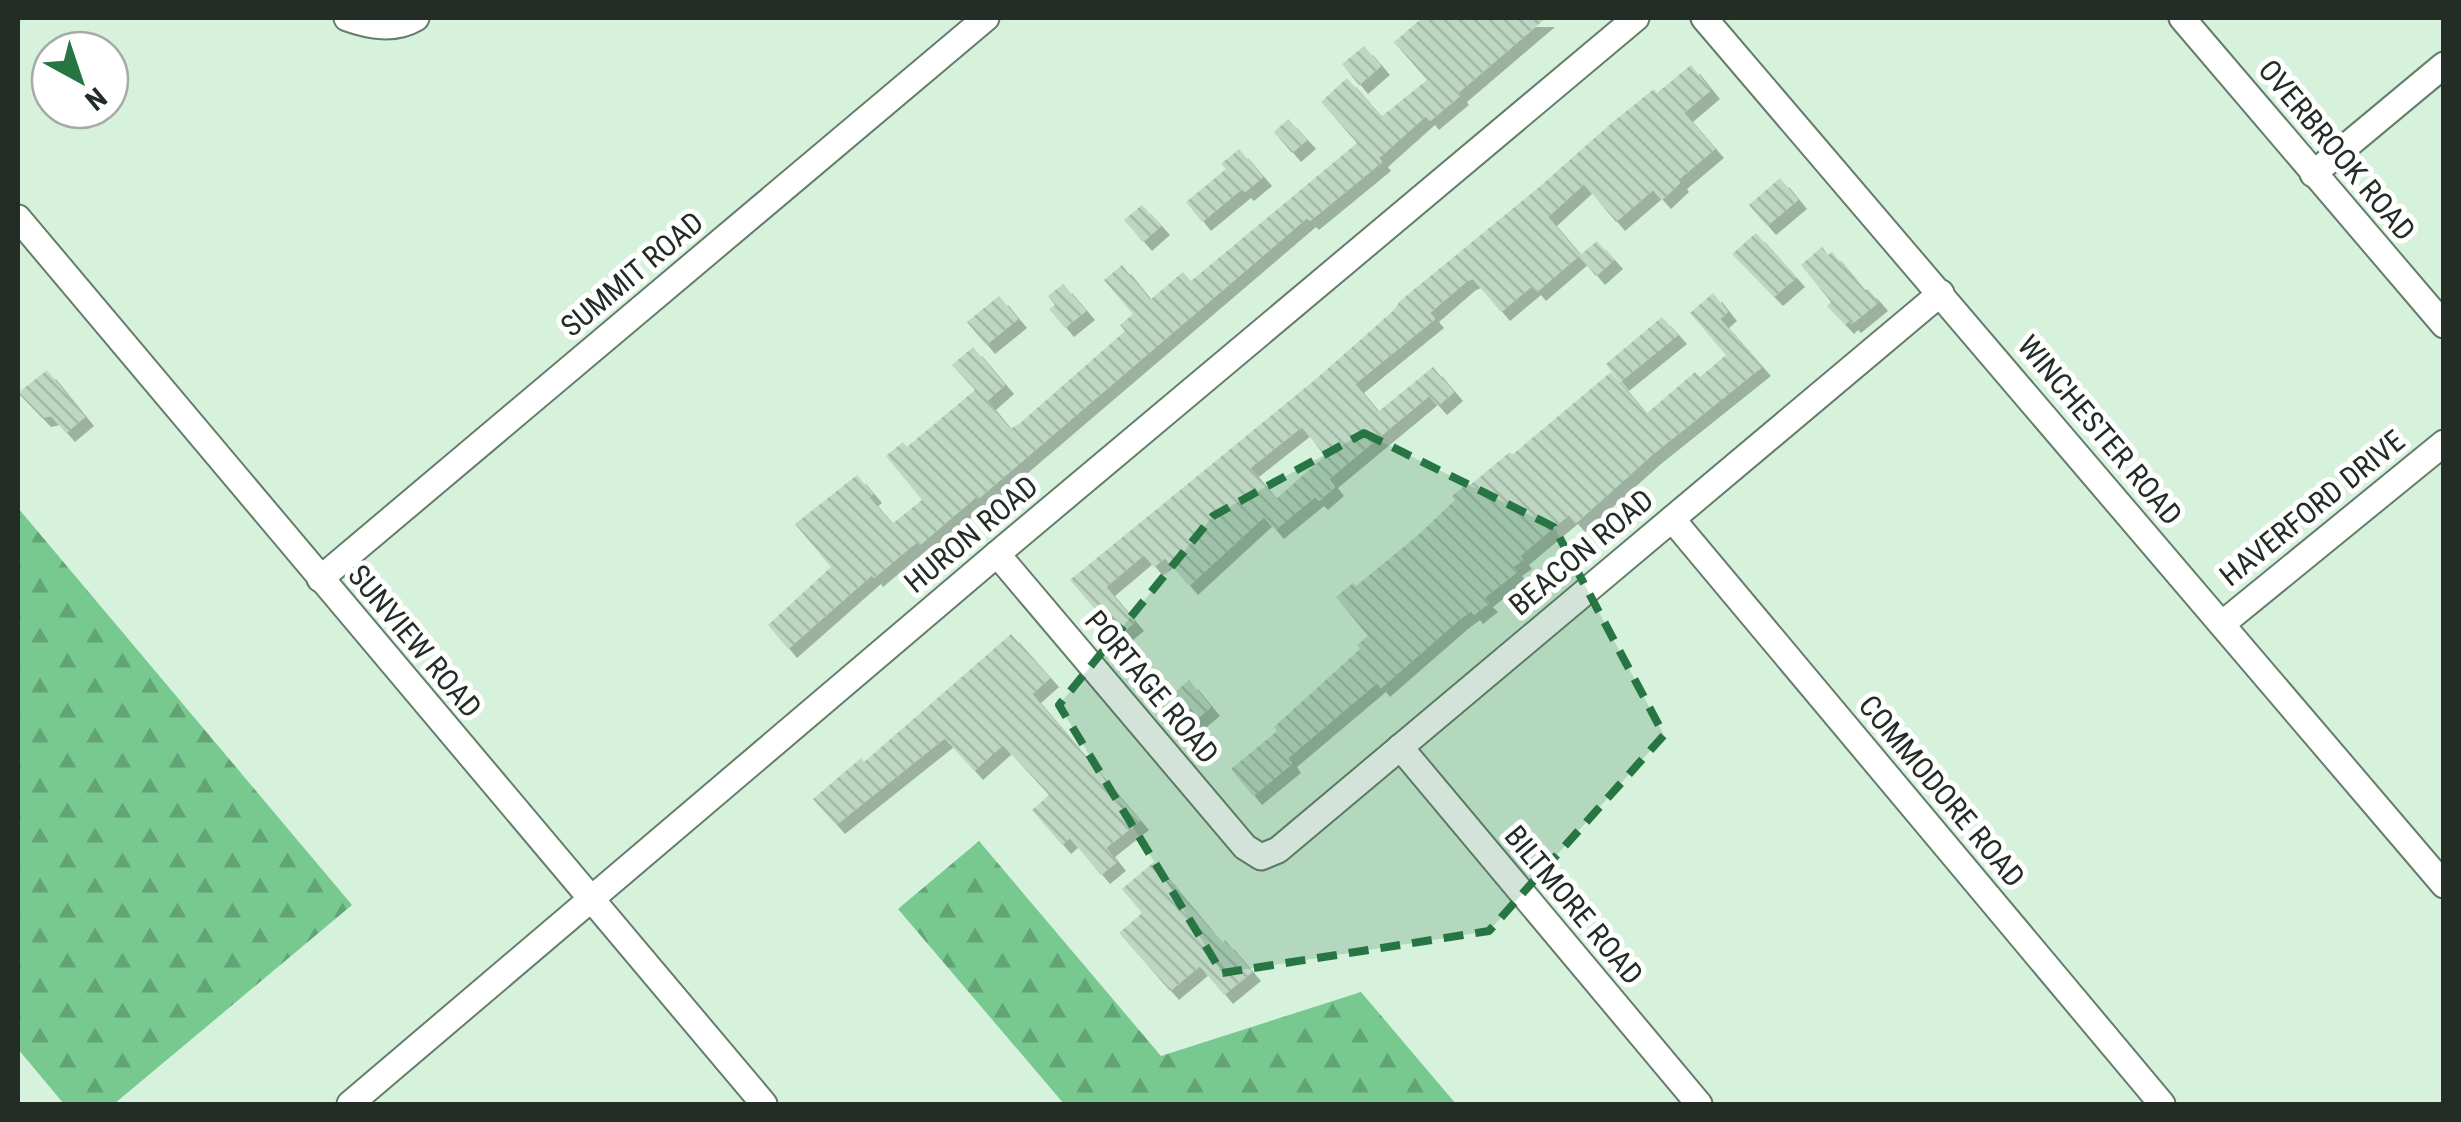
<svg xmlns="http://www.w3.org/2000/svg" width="2461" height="1122" font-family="'Roboto Condensed',sans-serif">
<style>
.forest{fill:url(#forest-firs)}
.building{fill:url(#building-back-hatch);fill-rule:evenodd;filter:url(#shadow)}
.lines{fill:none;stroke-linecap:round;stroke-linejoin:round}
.street-casing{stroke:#657d6a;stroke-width:29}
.street{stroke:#fff;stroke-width:25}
.marked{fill:#287544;fill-opacity:0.2;stroke:#287544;stroke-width:8;stroke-dasharray:20 12;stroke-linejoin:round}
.labels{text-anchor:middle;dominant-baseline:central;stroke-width:10;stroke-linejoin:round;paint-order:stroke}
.street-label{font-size:30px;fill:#232d25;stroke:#fff}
</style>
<defs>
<pattern id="forest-firs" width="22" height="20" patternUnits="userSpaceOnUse" patternTransform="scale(2.5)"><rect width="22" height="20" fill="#78c990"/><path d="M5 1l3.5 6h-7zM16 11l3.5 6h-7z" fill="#62a475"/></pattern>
<pattern id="building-back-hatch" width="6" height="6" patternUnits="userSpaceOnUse" patternTransform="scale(2.5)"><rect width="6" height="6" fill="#bdd7c3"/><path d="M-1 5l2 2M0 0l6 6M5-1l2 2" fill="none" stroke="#a2b9a7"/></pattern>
<filter id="shadow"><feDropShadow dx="9" dy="9" stdDeviation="0" flood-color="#0004"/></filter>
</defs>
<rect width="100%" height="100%" fill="#d6f2dc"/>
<g class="forest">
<polygon points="18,508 352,905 114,1104 64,1104 18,1049"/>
<polygon points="979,841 1161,1056 1361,992 1456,1104 1064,1104 898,909"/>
</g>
<g class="building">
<polygon points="1422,18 1546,18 1458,93 1460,96 1430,121 1426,116 1379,158 1382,162 1310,221 1307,218 978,499 976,497 920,545 917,542 874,578 872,575 788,649 768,625 831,567 795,524 857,475 873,494 869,497 892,524 922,500 886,456 903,442 907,447 975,390 952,365 973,347 1005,385 987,401 1010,429 1019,424 1125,331 1120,325 1133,314 1104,280 1122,265 1150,300 1183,272 1191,281 1357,143 1321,102 1347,78 1381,117 1427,80 1394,42"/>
<polygon points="1364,46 1381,66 1359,85 1342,64"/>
<path d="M1691,65L1711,90L1684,113L1715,149L1678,180L1680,183L1662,200L1653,190L1616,222L1584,184L1548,217L1580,255L1537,292L1532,286L1501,312L1473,279L1467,281L1430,313L1435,319L1355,384L1378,412L1433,367L1454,392L1438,406L1429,396L1329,479L1335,487L1319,501L1315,497L1275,530L1264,517L1189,586L1165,558L1154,567L1144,555L1106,587L1135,622L1118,636L1070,580L1316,379L1393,311L1400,301L1538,188L1614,121L1654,89L1657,93ZM1302,427L1325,456L1276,499L1250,468Z"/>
<polygon points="1288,119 1307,140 1292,153 1274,132"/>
<polygon points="1239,149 1263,177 1245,192 1242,189 1202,222 1186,202 1226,169 1221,164"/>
<polygon points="1780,178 1798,200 1767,226 1749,205"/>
<polygon points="1142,205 1161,226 1143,242 1124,220"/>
<polygon points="1756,233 1796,278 1774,297 1732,254"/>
<polygon points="1597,241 1614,260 1596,276 1579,256"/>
<polygon points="1822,247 1828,255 1832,252 1864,290 1868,289 1879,302 1852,324 1849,321 1845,325 1827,306 1831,302 1801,265"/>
<polygon points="1063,284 1086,311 1065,328 1049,309 1055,305 1048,296"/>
<polygon points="1713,293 1728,312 1720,319 1762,367 1652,455 1576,523 1569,515 1520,556 1523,560 1513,567 1517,572 1484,598 1489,603 1474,615 1471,611 1459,620 1381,688 1377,683 1288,758 1292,764 1253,796 1231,769 1277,731 1274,727 1360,649 1357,645 1368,636 1336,597 1353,583 1356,586 1417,536 1455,500 1452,496 1468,483 1470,485 1510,452 1512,455 1611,372 1646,414 1695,372 1700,377 1726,355 1690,313"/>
<polygon points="999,296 1018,319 986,345 967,322"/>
<polygon points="1662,317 1678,335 1620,382 1606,364"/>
<polygon points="47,370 85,417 66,433 51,416 42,418 18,393"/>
<polygon points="1011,634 1050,678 1032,694 1140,821 1106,848 1117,862 1101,875 1070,838 1062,845 1032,810 1049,795 1003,745 974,771 945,738 836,825 813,799 861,758 864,762"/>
<polygon points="1189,680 1211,707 1193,722 1171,696"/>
<polygon points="1154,862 1208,927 1223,943 1225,940 1252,972 1224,995 1200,966 1170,991 1119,933 1142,913 1122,889"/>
</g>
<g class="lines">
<defs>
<g id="street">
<path d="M347,18C370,26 394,31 416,18"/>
<polyline points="1704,18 2444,885"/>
<polyline points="2182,18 2444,325"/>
<polyline points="2313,174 2444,65"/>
<polyline points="18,218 764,1104"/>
<polyline points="1672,519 2162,1104"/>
<polyline points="997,554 1245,847 1261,857 1278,850 1941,293"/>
<polyline points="320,579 986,18"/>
<polyline points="2222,624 2444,443"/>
<polyline points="1400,747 1699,1104"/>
<polyline points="350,1104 997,554 1636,18"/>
</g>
</defs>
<use href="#street" class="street-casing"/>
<use href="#street" class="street"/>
</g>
<path class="marked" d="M1364,433L1554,527L1664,735L1489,931L1222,973L1059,705L1213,516Z"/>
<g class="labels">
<g class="street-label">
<text transform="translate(2337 150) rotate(50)">OVERBROOK ROAD</text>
<text transform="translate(632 274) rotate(-40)">SUMMIT ROAD</text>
<text transform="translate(2100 430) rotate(50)">WINCHESTER ROAD</text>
<text transform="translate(2312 508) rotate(-39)">HAVERFORD DRIVE</text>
<text transform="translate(971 534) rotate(-40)">HURON ROAD</text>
<text transform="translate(1581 552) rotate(-40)">BEACON ROAD</text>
<text transform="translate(415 641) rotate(50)">SUNVIEW ROAD</text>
<text transform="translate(1152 687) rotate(50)">PORTAGE ROAD</text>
<text transform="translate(1942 791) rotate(50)">COMMODORE ROAD</text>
<text transform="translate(1574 905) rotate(50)">BILTMORE ROAD</text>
</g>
</g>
<rect width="2461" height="1122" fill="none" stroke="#232d25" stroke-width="40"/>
<g transform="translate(80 80) rotate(140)"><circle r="48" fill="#ffffff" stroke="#a7aba8" stroke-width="2.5"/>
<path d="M0-8L18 38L0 25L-18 38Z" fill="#287544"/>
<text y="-15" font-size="28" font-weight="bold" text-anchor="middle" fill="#232d25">N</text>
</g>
</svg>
